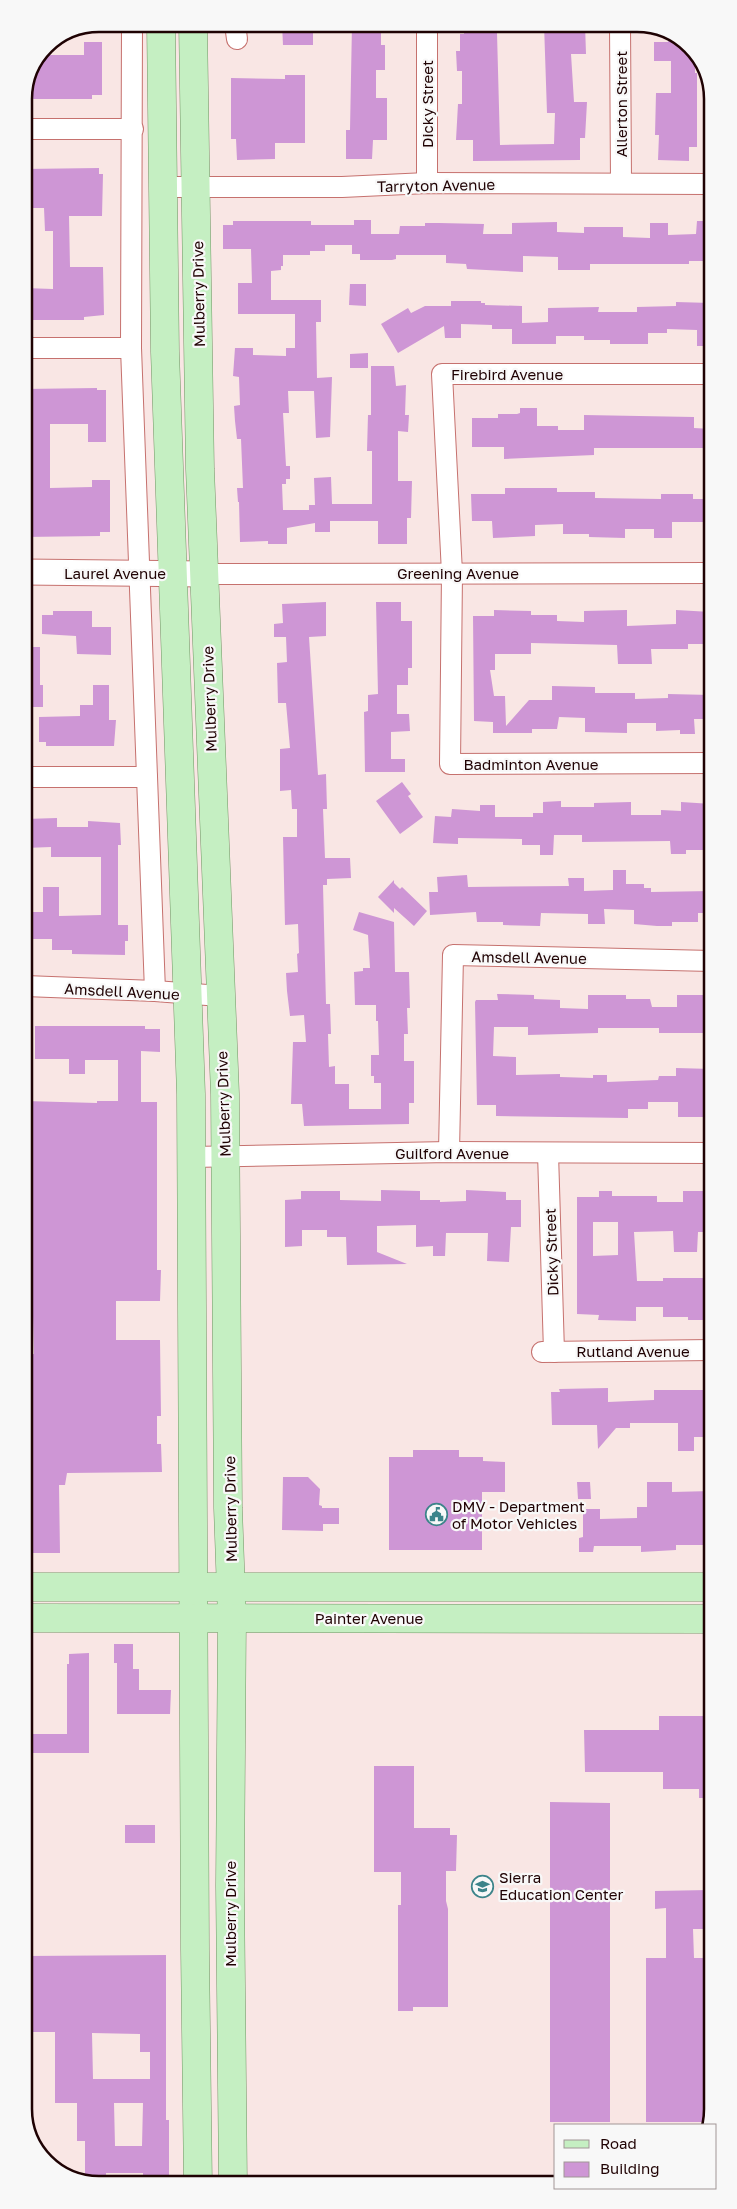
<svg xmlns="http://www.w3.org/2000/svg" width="737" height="2209" font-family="'Golos Text',sans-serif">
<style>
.building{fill:#ce96d5;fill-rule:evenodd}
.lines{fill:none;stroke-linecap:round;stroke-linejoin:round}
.minor-casing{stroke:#c6716e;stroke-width:22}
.tertiary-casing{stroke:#c6716e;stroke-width:27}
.primary-casing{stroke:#729565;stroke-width:29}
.minor{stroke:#fff;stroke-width:20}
.tertiary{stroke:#fff;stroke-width:25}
.primary{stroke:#c5efc2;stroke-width:28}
.labels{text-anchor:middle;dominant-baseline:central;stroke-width:4.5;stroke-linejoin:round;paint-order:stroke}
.street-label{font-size:15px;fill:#1f0203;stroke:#f8f8f8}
.poi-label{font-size:15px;fill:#1f0203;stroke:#f8f8f8;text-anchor:start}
.rim{fill:none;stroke:#1f0203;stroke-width:2.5}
</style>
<rect width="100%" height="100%" fill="#f9e6e4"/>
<g class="building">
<polygon points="282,24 313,24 313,45 283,45"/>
<polygon points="352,24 374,24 374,32 381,32 381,45 385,45 385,70 376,70 376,98 387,98 387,140 373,140 372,159 346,159 346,130 350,130"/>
<polygon points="464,24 494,24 494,33 497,33 500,145 554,144 555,113 547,113 544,24 585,24 586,54 571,54 574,102 587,102 585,138 580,138 580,160 473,161 473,140 456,140 458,104 462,104 462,71 457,71 456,51 460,51 460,34 464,34"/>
<polygon points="668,34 687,42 695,54 695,73 697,73 697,147 689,147 689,161 658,160 659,135 655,135 656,93 671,93 671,61 654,61 654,42 668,42"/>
<polygon points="84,42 102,42 102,95 92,95 92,99 24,99 35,71 38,71 38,64 42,55 84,55"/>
<polygon points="285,75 305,75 305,143 275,143 275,159 237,160 236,139 231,139 231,78 285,79"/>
<polygon points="99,168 99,174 103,174 102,216 69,216 70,267 103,267 104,315 84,317 84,320 24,320 24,288 53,289 53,231 45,231 44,208 24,208 24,169"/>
<polygon points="354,220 371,220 371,234 399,234 400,226 425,226 425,223 439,223 484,224 483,234 512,234 512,223 557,222 557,232 584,233 584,227 623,227 623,237 650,238 650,223 668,223 668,235 696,234 697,221 711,221 711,254 709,261 689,261 689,264 590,264 590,270 558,270 558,257 523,256 523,272 467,269 466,264 446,263 446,255 396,255 396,259 392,260 360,260 360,254 352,254 352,245 325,245 325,251 310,251 310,255 283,255 283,266 281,266 281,270 271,271 271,300 321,300 321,322 316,322 317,378 332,377 330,437 316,438 314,391 288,391 289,413 283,413 286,466 290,466 290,479 286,479 286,484 282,484 283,510 309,510 309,505 315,505 314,478 331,477 332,504 372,504 372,451 367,451 368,415 371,415 371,366 394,366 396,386 406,385 405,415 409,415 408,432 398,431 398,481 412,481 411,518 407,518 407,544 378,544 378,521 330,521 330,532 315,532 315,523 287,528 287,544 268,544 268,541 240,542 239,502 238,502 237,488 243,488 241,439 237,439 235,421 234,406 240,405 239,377 233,376 235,348 253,348 253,355 286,356 286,348 295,348 295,314 238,314 238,283 252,283 251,249 223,249 223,225 233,225 233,221 311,221 311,225 354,225"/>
<polygon points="350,284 366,284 366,306 349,305"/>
<polygon points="451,301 481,301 481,303 485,303 485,305 522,306 522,323 548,322 548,308 599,307 598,312 637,312 637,307 676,306 676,302 711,303 711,346 697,346 697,330 667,329 667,333 648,333 648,344 610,344 610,340 584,340 584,336 556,336 556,344 512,344 512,329 492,329 492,325 461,324 461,338 445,338 444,326 398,353 381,324 408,308 411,313 425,306 451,306"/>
<polygon points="368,353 368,368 350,368 350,354"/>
<polygon points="97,388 97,390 106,390 106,442 88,442 88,424 50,424 50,488 92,487 92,480 110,480 110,532 100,532 100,536 24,537 24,495 33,495 33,428 24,428 24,389"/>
<polygon points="520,408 537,408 537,426 558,426 558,430 584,430 584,415 694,417 694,428 711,429 711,448 594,448 594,455 504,459 504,447 472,447 472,418 498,418 498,414 517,414 520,413"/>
<polygon points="505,488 557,488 557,492 595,492 595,498 661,499 661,494 693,494 693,499 711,499 711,522 672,522 672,538 654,538 654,529 625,529 625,538 589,537 589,534 563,534 563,524 535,525 535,536 493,538 492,521 472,521 471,494 505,494"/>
<polygon points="326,602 326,636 309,637 318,775 326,774 327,809 323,809 325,858 350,858 351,878 327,879 327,885 323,885 326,1004 330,1004 331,1034 328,1034 329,1067 335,1066 335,1084 349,1084 349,1109 381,1109 381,1083 374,1083 374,1076 371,1076 371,1055 379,1055 378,1021 376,1021 376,1005 355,1005 354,972 363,971 363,968 370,968 368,935 353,930 359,912 394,922 395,972 409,972 410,1008 407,1008 408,1034 404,1034 404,1061 414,1061 414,1103 409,1103 409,1124 304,1126 302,1104 291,1104 293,1042 306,1042 304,1015 290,1016 287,991 286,973 298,972 297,954 299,953 298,924 285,925 283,837 297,837 297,809 292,809 291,790 280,791 280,749 290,748 286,703 278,703 277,663 287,662 286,637 274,637 274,624 283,623 282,604"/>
<polygon points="376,602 401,602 401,621 412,621 412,668 408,668 408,685 397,685 397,714 409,714 410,731 391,732 391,759 405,759 405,772 365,772 364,712 368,711 368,695 378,694"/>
<polygon points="494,610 531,611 531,615 557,615 557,621 584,622 584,611 627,610 627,626 676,624 676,610 711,612 711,644 688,644 688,649 651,649 652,664 618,664 617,645 531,643 531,654 495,654 495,670 490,670 494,696 505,696 506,726 529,700 552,700 552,686 595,687 595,693 635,693 635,699 668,698 668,694 711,695 712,719 694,719 695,734 680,734 680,730 656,731 656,723 627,723 627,733 585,732 585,718 559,717 557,729 532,729 532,733 493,733 493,722 474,721 473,616 494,616"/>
<polygon points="53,611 92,611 92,627 111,627 111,655 77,654 76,636 42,634 42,615 53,615"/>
<polygon points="25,647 40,647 40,685 43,685 43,707 27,707 28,664 25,664"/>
<polygon points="93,685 109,685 109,720 116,720 114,746 46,746 46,742 39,742 39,717 80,716 80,705 93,705"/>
<polygon points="402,782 411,794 408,796 423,817 400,834 376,801"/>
<polygon points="561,801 561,807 594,807 594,803 631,802 631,815 661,815 661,810 681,811 681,802 712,804 712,850 686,850 686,854 671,854 670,841 582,842 582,835 554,835 553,855 540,855 540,845 522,845 522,839 458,838 458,844 433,843 435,816 451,817 452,809 480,811 480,805 495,805 495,817 533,817 533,813 543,813 543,802"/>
<polygon points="57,818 57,827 88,827 88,821 120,823 121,845 118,845 118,925 128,925 128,941 125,941 125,955 72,954 72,950 52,950 52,939 25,939 25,912 43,912 43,887 59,887 59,916 101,915 101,857 51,857 51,847 25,848 25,819"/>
<polygon points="613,870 626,870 626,884 644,884 644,888 651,888 651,892 712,891 712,913 698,913 698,922 672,922 672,926 657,926 634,924 634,910 604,909 605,924 588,924 588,914 541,913 540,926 503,925 503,922 477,922 476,912 430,915 429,892 438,892 437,877 467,875 468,887 569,886 568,878 584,878 584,891 613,890"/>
<polygon points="394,880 394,883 400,889 402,887 427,911 414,926 394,908 394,913 378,897"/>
<polygon points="497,994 534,995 534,999 560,1000 560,1008 588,1009 588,995 626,995 626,999 650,999 652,1007 677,1007 677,995 712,995 712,1033 659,1033 659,1028 598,1028 598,1033 528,1035 528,1027 494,1027 493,1056 516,1057 516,1075 560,1074 560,1077 593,1078 593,1075 607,1075 607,1082 658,1080 659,1076 676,1076 676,1068 712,1069 712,1117 678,1117 678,1102 648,1102 648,1109 628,1109 628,1118 496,1116 496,1105 477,1105 475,1002 476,1000 498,1000"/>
<polygon points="35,1026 145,1026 145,1029 160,1029 160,1052 141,1051 141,1102 157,1102 157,1270 161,1270 160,1301 116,1301 116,1340 160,1340 161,1416 157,1416 157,1444 161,1444 162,1472 67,1473 65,1485 59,1485 60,1553 28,1553 28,1550 26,1550 25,1355 34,1354 33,1316 25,1316 25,1101 97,1103 97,1101 118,1101 118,1060 85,1060 85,1074 69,1074 69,1059 35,1059"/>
<polygon points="381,1190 420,1191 420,1200 440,1200 440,1202 466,1201 466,1190 506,1192 506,1200 521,1200 521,1227 511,1227 509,1262 487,1261 488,1233 446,1233 445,1256 433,1256 433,1246 416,1247 416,1225 377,1226 377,1252 407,1264 347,1265 346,1237 327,1237 327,1230 302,1230 302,1246 285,1247 285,1200 301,1199 301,1191 340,1191 340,1200 381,1201"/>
<path d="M599,1191H612V1196H657V1202H683V1191H712V1232H698L697,1252H674L673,1231L634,1232L637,1281H663V1278H703V1283H712V1320H688V1317H663V1307H636V1321L598,1320L599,1315L577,1314V1197H599ZM593,1222H618V1255L593,1256Z"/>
<polygon points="608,1388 608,1402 654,1400 654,1390 712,1390 712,1437 694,1437 694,1451 678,1451 678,1423 630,1423 630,1428 616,1428 598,1449 597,1425 552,1425 551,1392 560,1392 559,1389"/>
<polygon points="413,1450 459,1450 459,1457 483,1457 483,1461 505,1462 505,1492 482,1492 482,1550 389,1550 389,1457 413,1457"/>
<polygon points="283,1477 308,1477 320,1489 319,1505 322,1506 322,1508 339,1508 339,1524 323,1524 323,1531 282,1530"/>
<polygon points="577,1482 590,1482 591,1499 578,1499"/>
<polygon points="647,1482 672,1482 672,1492 712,1491 713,1545 676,1545 676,1550 641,1552 641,1546 594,1546 593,1552 579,1552 579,1538 583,1537 583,1509 600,1509 600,1519 637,1518 637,1507 647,1507"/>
<polygon points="114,1644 133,1644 133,1669 139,1669 139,1690 171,1690 170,1714 117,1714 117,1663 114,1663"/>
<polygon points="89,1653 89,1753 26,1753 26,1734 67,1734 67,1664 69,1664 69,1654"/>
<polygon points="659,1716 703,1716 703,1739 713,1739 713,1798 699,1798 699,1789 663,1789 663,1772 585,1772 584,1730 659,1730"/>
<polygon points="374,1766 414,1766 414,1828 450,1828 450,1835 457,1835 456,1871 446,1871 446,1901 448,1909 448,2007 413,2007 413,2011 398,2011 398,1905 401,1905 401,1872 374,1872"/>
<polygon points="550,1802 610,1803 610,2122 550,2122"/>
<rect x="125" y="1825" width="30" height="18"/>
<polygon points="709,1890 710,1929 693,1929 694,1958 707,1958 707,2122 646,2122 646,1958 666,1958 666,1908 655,1909 655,1891"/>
<path d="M166,1955V2120H169V2185H143V2173H106V2185H94L85,2181V2141H77V2103H55V2032H26V1956ZM92,2033L140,2034V2052H150V2079H93ZM114,2103H143L142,2146H115Z"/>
</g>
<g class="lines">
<defs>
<g id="minor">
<polyline points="132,24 131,348 155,991"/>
<polyline points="235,24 237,39"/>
<polyline points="620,24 621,183"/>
<polyline points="24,129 133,129"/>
<polyline points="427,183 427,24"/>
<polyline points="162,187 342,187 427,183 711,184"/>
<polyline points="24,348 131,348"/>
<polyline points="711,374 442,374 452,573 450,764 712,763"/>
<polyline points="205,574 711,573"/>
<polyline points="25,777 147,777"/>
<polyline points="25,986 155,991 220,996"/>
<polyline points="449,1152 453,955 712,961"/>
<polyline points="548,1153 554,1352"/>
<polyline points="192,1157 449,1152 712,1153"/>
<polyline points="542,1352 712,1350"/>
</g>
<polyline id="tertiary" points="24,572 205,574"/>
<g id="primary">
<polyline points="161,24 165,352 191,1094 195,1950 198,2185"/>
<polyline points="193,24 200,469 225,1094 228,1508 232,1618 230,1886 233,2184"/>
<polyline points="26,1587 713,1587"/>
<polyline points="26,1618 713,1619"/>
</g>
</defs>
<use href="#minor" class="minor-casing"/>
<use href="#tertiary" class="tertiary-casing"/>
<use href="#primary" class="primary-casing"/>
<use href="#minor" class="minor"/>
<use href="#tertiary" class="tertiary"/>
<use href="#primary" class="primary"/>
</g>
<defs>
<symbol id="civic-ring" viewBox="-11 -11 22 22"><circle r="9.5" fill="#f8f8f8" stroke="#3c848a" stroke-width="1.5"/><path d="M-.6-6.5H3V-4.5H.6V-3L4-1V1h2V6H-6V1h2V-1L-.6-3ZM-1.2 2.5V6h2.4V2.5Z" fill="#3c848a"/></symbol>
<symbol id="school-ring" viewBox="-11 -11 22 22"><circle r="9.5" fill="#f8f8f8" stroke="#3c848a" stroke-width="1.5"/><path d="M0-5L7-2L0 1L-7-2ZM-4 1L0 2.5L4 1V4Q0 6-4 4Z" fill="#3c848a"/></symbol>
</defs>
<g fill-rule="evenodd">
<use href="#civic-ring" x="424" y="1502" width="25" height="25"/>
<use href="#school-ring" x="470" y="1874" width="25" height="25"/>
</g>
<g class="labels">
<g class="street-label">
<text transform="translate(427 104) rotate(-90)">Dicky Street</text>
<text transform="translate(621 104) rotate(-90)">Allerton Street</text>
<text transform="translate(436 185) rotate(-1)">Tarryton Avenue</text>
<text transform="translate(198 294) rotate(-91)">Mulberry Drive</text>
<text x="507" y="374">Firebird Avenue</text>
<text x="115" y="573">Laurel Avenue</text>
<text x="458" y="573">Greening Avenue</text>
<text transform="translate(209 699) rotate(-92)">Mulberry Drive</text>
<text x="531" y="764">Badminton Avenue</text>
<text transform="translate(529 957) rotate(1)">Amsdell Avenue</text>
<text transform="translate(122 991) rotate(3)">Amsdell Avenue</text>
<text transform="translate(223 1104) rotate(-92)">Mulberry Drive</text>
<text x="452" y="1153">Guilford Avenue</text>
<text transform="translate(551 1252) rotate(-92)">Dicky Street</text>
<text x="633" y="1351">Rutland Avenue</text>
<text transform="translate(230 1509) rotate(-91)">Mulberry Drive</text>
<text x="369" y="1618">Painter Avenue</text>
<text transform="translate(230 1914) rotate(-90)">Mulberry Drive</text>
</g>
<g class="poi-label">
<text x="452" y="1506">DMV - Department<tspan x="452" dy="17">of Motor Vehicles</tspan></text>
<text x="499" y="1877">Sierra<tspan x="499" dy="17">Education Center</tspan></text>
</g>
</g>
<path d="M0 0H737V2209H0ZM99 32H637A67 67 0 0 1 704 99V2109A67 67 0 0 1 637 2176H99A67 67 0 0 1 32 2109V99A67 67 0 0 1 99 32Z" fill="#f8f8f8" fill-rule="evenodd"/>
<path class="rim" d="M99 32H637A67 67 0 0 1 704 99V2109A67 67 0 0 1 637 2176H99A67 67 0 0 1 32 2109V99A67 67 0 0 1 99 32Z"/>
<rect x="554" y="2124" width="162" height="65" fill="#f8f8f8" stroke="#a19696"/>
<rect x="564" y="2140" width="25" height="8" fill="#c5efc2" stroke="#a19696"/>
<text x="600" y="2149" font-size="15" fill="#1f0203">Road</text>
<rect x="564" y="2162" width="25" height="15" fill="#ce96d5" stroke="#a19696"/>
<text x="600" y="2174" font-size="15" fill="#1f0203">Building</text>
</svg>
